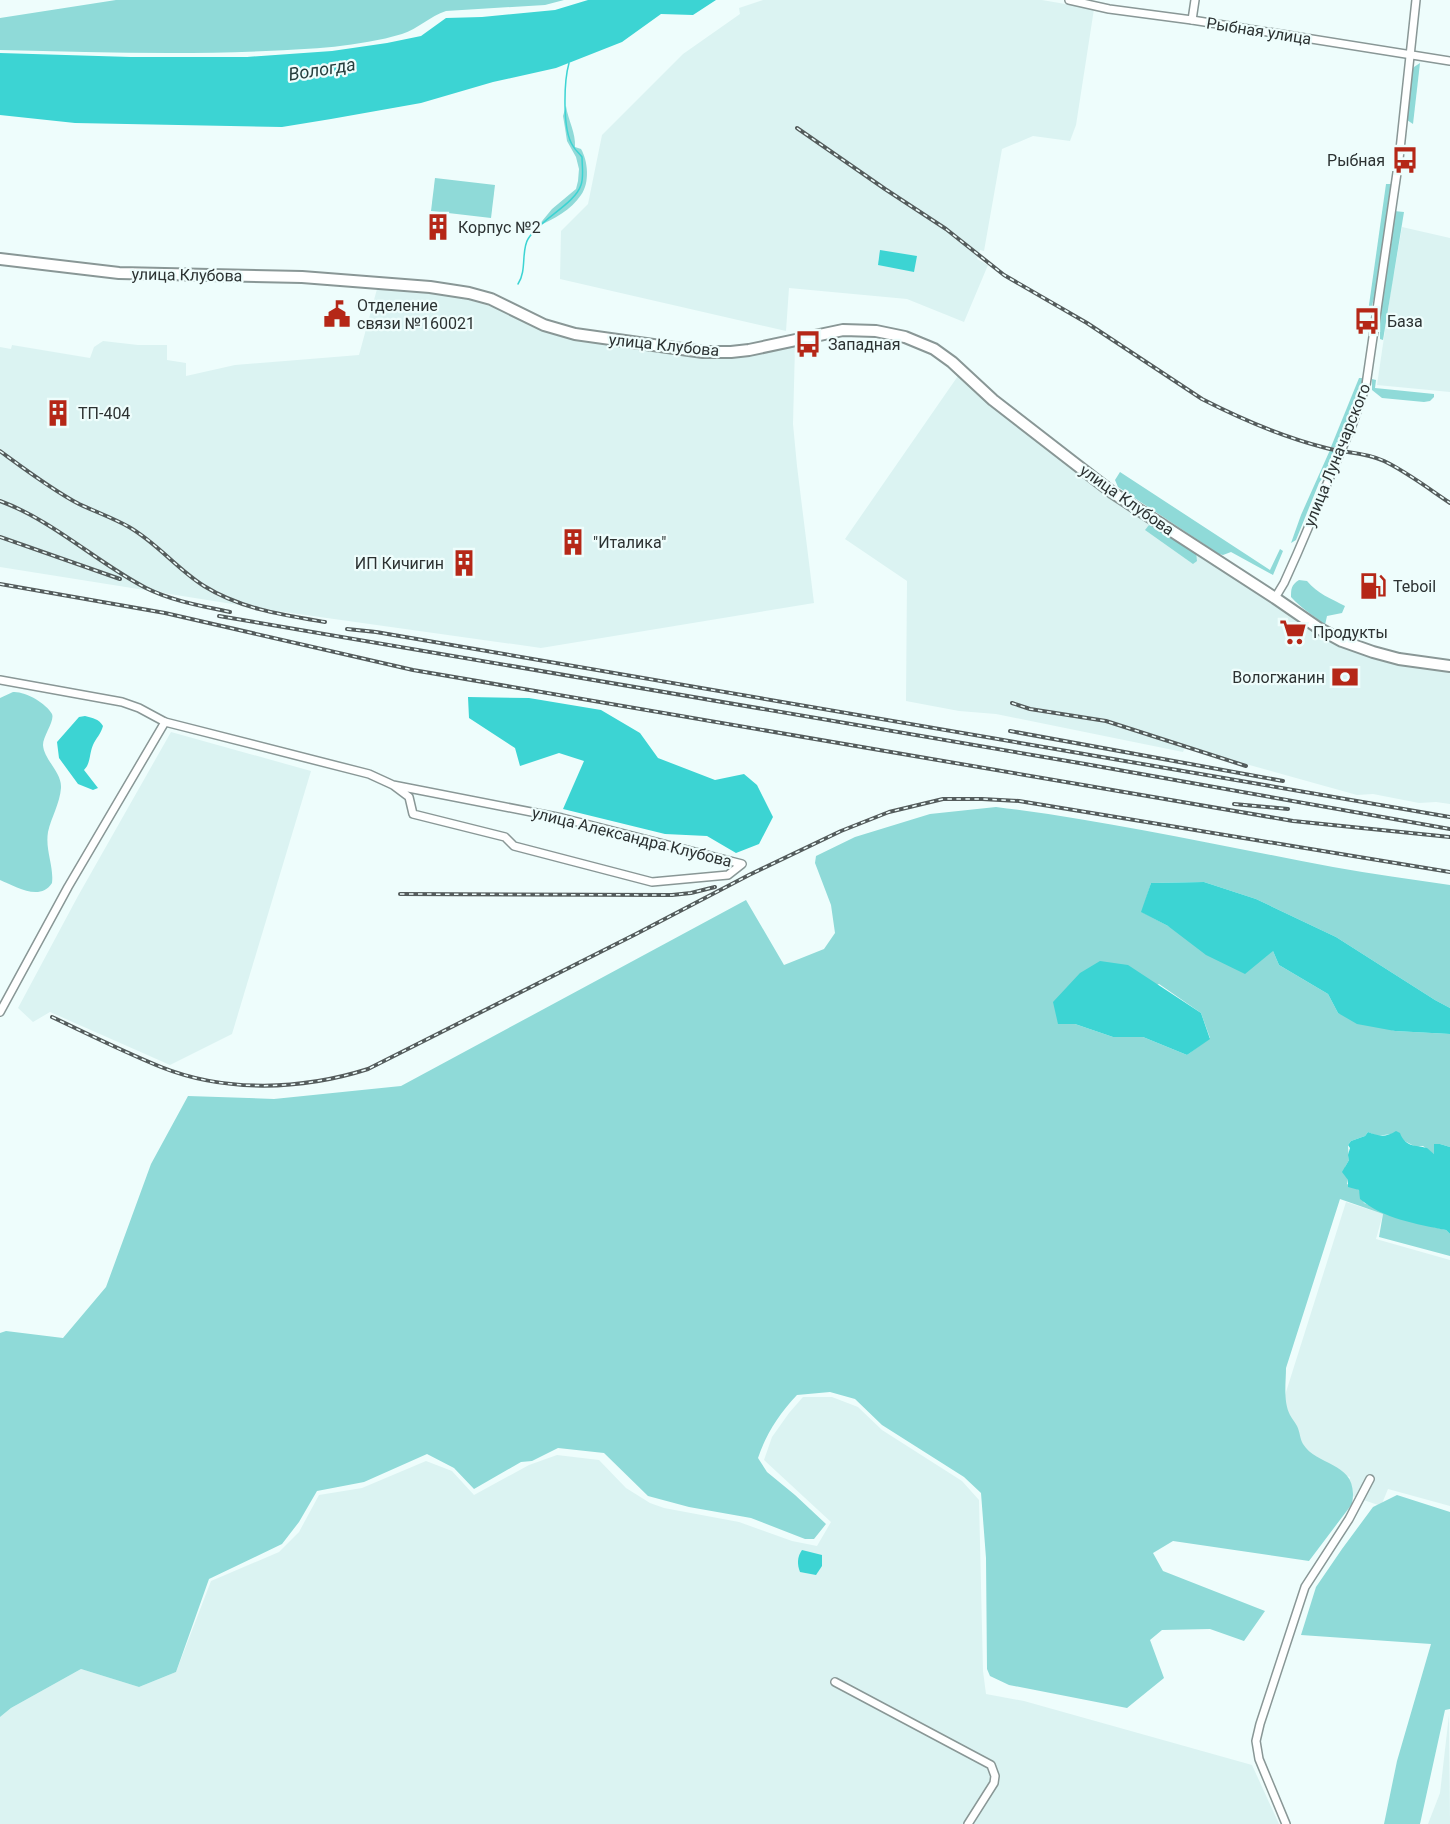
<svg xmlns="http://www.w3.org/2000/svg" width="1450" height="1824" font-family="Roboto,sans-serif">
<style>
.built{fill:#dbf3f2}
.green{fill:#8fdad8;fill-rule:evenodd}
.water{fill:#3cd4d3}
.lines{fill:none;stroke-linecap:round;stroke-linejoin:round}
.stream{stroke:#3cd4d3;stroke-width:1.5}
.minor-casing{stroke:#899796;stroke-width:10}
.secondary-casing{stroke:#899796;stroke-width:14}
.minor{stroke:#fff;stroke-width:7}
.secondary{stroke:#fff;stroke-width:10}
.rail-casing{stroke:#545c5c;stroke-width:4}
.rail{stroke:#eefdfc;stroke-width:1.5;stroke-dasharray:4.5;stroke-linecap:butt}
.labels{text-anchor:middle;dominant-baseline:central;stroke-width:4.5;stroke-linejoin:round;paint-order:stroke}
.street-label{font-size:16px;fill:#2c3232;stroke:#eefdfc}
.poi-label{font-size:16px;fill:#2c3232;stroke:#eefdfc;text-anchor:start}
.water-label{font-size:18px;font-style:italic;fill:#253e3d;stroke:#eefdfc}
</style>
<rect width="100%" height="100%" fill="#eefdfc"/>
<g class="built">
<polygon points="763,0 1042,0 1094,9 1076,125 1070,141 1033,136 1002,149 984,251 980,250 977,259 988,265 964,322 907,299 789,288 786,331 560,279 561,231 588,204 602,135 683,54 740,14 739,8"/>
<polygon points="1402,227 1450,238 1450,392 1377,385 1393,276 1394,274"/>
<polygon points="377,289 429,293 466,299 499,309 560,336 587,342 706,357 733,358 795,346 793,424 797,466 814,603 541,648 270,610 0,567 0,347 11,349 12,345 90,358 94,347 103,341 138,345 167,345 167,360 186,363 186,376 235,365 359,355"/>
<polygon points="960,373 992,402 1315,631 1450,669 1450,804 1436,802 1419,803 1373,794 1357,795 1185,747 1183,752 996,714 959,711 906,701 907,581 845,539"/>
<polygon points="171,732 311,771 232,1034 170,1065 50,1012 33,1022 18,1008 78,896"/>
<polygon points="1346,1202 1383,1214 1376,1239 1450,1260 1450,1506 1388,1489 1381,1506 1346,1494 1350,1477 1268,1449"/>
<polygon points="803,1397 832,1397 858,1407 882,1430 962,1481 979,1500 983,1671 986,1694 1024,1701 1252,1765 1279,1824 0,1824 0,1717 11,1708 81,1669 139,1687 176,1672 211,1581 279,1552 299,1532 319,1495 362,1488 426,1461 452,1471 474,1495 529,1465 557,1455 599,1460 626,1488 650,1503 664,1508 739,1522 792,1541 817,1546 831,1522 764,1460 772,1437 789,1413"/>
<polygon points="1449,1715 1450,1824 1428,1824 1440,1793"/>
</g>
<g class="green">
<path d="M116,0H564L545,5L446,11C430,16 418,29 402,34C358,47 311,49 266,51C177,55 89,52 0,50V18Z"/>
<polygon points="1420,63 1413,124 1407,120 1412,70 1414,67"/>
<path d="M566,106C568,120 576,133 575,147L581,149C588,161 590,183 581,195C572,209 553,220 538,226L552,209L576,189L578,181L579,169L576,157L567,141L565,128L563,116Z"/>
<polygon points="435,178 495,185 491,218 431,211"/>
<polygon points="1386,184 1391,184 1376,292 1370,312 1368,312"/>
<polygon points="1394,211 1404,212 1383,340 1380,339 1380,313"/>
<polygon points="1359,378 1364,378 1360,396 1338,448 1331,447"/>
<polygon points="1372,379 1376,380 1375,388 1434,394 1434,397 1430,401 1424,402 1382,398 1372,390"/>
<polygon points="1330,450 1336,452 1329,468 1319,483 1296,540 1291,543 1301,515"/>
<polygon points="1120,472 1270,570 1280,549 1283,551 1273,575 1231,552 1223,555 1219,554 1118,487 1115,480"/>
<polygon points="1149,525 1153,525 1196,552 1197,561 1193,564 1145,530"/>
<path d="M1299,580L1307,581C1318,594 1330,598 1345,606L1342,613L1327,616L1325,625C1313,615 1302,609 1291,597C1291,589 1291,585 1299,580Z"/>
<path d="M13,692C25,691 46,703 52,714C55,721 43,736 43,745C44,760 62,772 61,788C60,803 51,818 48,832C45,850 54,866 52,883C40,902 15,886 0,880V698Z"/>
<path d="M996,807C1110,821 1221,846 1333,867C1372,874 1411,879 1450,885V1008L1435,1000L1336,937L1256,899L1204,882L1151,883L1142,912L1168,926L1273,951L1279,965L1328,994L1338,1013L1395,1031L1450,1034V1147L1440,1144L1435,1155L1423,1146L1416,1147L1391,1134L1377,1136L1368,1132L1365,1136L1351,1141L1348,1145L1349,1160L1345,1167L1348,1180L1347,1184L1359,1190L1364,1203L1409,1221L1446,1230L1450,1234V1256L1379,1237L1383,1214L1340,1199L1286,1368C1286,1383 1283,1401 1290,1415C1292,1419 1295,1422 1297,1426C1300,1432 1300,1439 1303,1444C1318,1468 1360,1461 1352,1504L1309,1561L1173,1541L1153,1553L1163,1571L1265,1611L1244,1641L1210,1629L1162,1630L1150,1640L1164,1678L1127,1708L1009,1685L990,1676L987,1669L986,1558L981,1493L964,1477L882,1425L855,1399L830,1392L797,1395C779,1414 766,1434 758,1458L767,1472L795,1495L826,1524L814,1539H805L751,1518L689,1507L648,1496L604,1453L558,1448L532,1461L521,1462L474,1489L454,1468L427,1454L364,1482L317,1491L299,1522L282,1544L209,1579L176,1672L139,1687L81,1669L11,1708L0,1717V1333L6,1331L63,1338L106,1287L151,1164L188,1096L274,1099L401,1086L746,900L784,965L824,949L835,933L831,905L815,863L816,856L855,837L930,814ZM1159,984L1201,1013L1210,1038L1187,1055L1143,1037H1113L1075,1024Z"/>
<polygon points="1397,1495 1450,1512 1450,1709 1445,1710 1420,1824 1384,1824 1397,1761 1431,1644 1301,1635 1316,1587 1342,1549 1373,1507"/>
</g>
<g class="water">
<polygon points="588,0 716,0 693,15 661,14 622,42 556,68 493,82 421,103 331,119 282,127 75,123 0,115 0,53 131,57 247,57 332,51 387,43 421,36 446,18 482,17 555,10"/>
<polygon points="880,250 917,256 914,272 878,265"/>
<polygon points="468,697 529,698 601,710 640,733 658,758 715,780 744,774 757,785 773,817 759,844 736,853 707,836 665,834 563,809 584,761 559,753 520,766 515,748 469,718"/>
<path d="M85,716C93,718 99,719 103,726C101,734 96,738 93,745C89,754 91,763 84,770L98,788L93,790L78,784L59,758L57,742L79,717Z"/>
<polygon points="1204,882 1256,899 1336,937 1435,1000 1450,1008 1450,1034 1395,1031 1357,1024 1338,1013 1328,994 1279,965 1273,951 1245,974 1206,955 1168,926 1141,912 1151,883"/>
<polygon points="1100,961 1128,965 1201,1013 1210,1039 1187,1055 1143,1037 1113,1037 1075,1024 1058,1024 1053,1002 1080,973"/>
<path d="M1396,1131L1400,1133C1405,1147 1415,1145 1427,1148L1434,1154V1144H1440L1450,1147V1234L1446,1230C1417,1224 1383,1219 1360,1199L1359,1190L1348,1187V1180L1342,1172L1349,1160L1348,1155L1350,1148L1348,1145L1351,1141L1365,1136L1368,1132C1378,1136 1385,1138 1396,1131Z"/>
<path d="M802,1550L822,1555V1566L816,1575L800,1572C797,1564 797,1557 802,1550Z"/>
</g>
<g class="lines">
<path class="stream" d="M518,284C527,271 521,250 528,239C539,220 575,204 581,185C584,177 582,166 582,157C579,153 575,150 573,146C562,130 564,81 569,63"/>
<defs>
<g id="minor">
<polyline points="1069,0 1109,9 1192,20 1450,61"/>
<polyline points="1192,20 1195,0"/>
<polyline points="1275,598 1284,583 1297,554 1353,423 1366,385 1399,159 1416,0"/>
<polyline points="0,680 122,702 139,708 165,722 369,774 393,785 409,797 413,814 505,837 514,846 652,882 728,875 742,864 562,818 393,785"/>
<polyline points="0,1012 68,887 165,722"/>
<polyline points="835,1682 991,1765 995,1776 994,1783 968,1824"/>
<polyline points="1286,1824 1259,1759 1256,1741 1260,1724 1305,1587 1349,1519 1370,1479"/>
</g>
<polyline id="secondary" points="0,259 119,273 302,277 430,287 469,293 491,299 544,325 575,334 703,352 731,352 749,350 843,330 876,331 905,337 934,349 952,362 993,400 1113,493 1275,598 1320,629 1342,641 1373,652 1399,659 1450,666"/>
</defs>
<use href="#minor" class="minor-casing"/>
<use href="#secondary" class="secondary-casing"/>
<use href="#minor" class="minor"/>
<use href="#secondary" class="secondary"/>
<defs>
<g id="rail">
<path d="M797,128L885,189L946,229L1004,275L1087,323L1202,399C1241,419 1283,437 1326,448C1345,453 1365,452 1384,461C1407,472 1429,489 1450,503"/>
<path d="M0,451C26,470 51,489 79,504C96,512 113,518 129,527C157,543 177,569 204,586C241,609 283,615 325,622"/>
<path d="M0,501C54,521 96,562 146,588C172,601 202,606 230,612"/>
<polyline points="0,537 120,579"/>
<polyline points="0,584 165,613 413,670 1293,821 1450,837"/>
<polyline points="219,616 1085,764 1450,829"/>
<polyline points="347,629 376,632 1450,817"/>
<polyline points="1012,703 1030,709 1106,721 1246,766"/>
<polyline points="1010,731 1283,781"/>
<polyline points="1234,804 1288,809"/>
<polyline points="400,894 672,895 691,893 715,887"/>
<path d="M52,1017C88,1034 124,1052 161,1067C226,1093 302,1090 368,1069L636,934L749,875L841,831L889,812L943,799H982L1019,801L1450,872"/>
</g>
</defs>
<use href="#rail" class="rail-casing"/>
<use href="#rail" class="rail"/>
</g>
<defs>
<symbol id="bus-bare" viewBox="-9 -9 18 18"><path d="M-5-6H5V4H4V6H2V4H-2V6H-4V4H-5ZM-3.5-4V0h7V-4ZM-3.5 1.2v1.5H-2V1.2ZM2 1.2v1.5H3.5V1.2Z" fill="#b52717" stroke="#eefdfc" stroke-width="2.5" paint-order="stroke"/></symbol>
<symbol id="building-bare" viewBox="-9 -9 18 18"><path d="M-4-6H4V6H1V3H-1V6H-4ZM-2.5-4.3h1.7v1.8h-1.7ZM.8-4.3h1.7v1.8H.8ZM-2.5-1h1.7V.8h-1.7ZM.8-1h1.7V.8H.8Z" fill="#b52717" stroke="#eefdfc" stroke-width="2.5" paint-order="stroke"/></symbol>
<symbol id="civic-bare" viewBox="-9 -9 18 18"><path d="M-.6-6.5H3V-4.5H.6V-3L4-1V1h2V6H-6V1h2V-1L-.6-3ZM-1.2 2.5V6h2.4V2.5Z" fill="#b52717" stroke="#eefdfc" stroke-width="2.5" paint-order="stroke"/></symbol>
<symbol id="fuel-bare" viewBox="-9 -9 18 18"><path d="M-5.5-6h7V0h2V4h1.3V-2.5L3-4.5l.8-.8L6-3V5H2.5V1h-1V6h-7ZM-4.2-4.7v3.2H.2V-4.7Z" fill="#b52717" stroke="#eefdfc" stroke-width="2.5" paint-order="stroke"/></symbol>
<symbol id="supermarket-bare" viewBox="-9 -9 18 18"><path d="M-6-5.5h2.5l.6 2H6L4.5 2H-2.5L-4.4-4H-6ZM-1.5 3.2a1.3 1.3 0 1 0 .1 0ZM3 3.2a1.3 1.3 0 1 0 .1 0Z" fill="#b52717" stroke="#eefdfc" stroke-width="2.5" paint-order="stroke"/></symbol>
<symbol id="bank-bare" viewBox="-9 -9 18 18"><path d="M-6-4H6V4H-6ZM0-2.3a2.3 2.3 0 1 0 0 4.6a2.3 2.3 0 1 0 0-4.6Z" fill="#b52717" stroke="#eefdfc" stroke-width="2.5" paint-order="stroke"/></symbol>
</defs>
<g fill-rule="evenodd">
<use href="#bus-bare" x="1386" y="141" width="38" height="38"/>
<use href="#building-bare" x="419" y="208" width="38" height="38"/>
<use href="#civic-bare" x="318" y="295" width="38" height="38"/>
<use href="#bus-bare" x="1348" y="302" width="38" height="38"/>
<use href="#bus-bare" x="789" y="325" width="38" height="38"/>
<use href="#building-bare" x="39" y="394" width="38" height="38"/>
<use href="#building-bare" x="554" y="523" width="38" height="38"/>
<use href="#building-bare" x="445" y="544" width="38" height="38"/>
<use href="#fuel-bare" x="1354" y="567" width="38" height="38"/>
<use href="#supermarket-bare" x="1274" y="613" width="38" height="38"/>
<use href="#bank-bare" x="1326" y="658" width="38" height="38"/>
</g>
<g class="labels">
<g class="street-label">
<text transform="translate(1259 31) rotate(9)">Рыбная улица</text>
<text transform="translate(187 275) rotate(1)">улица Клубова</text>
<text transform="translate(664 345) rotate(6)">улица Клубова</text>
<text transform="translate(1337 455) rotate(-68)">улица Луначарского</text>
<text transform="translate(1127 500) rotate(35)">улица Клубова</text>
<text transform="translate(632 837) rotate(14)">улица Александра Клубова</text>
</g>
<g class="poi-label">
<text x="1385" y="160" text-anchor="end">Рыбная</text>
<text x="458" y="227">Корпус №2</text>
<text x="357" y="305">Отделение<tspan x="357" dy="18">связи №160021</tspan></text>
<text x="1387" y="321">База</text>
<text x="828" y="344">Западная</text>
<text x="78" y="413">ТП-404</text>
<text x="593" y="542">"Италика"</text>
<text x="444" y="563" text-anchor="end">ИП Кичигин</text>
<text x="1393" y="586">Teboil</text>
<text x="1313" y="632">Продукты</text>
<text x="1325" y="677" text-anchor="end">Вологжанин</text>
</g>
<g class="water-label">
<text transform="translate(322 69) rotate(-9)">Вологда</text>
</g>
</g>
</svg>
